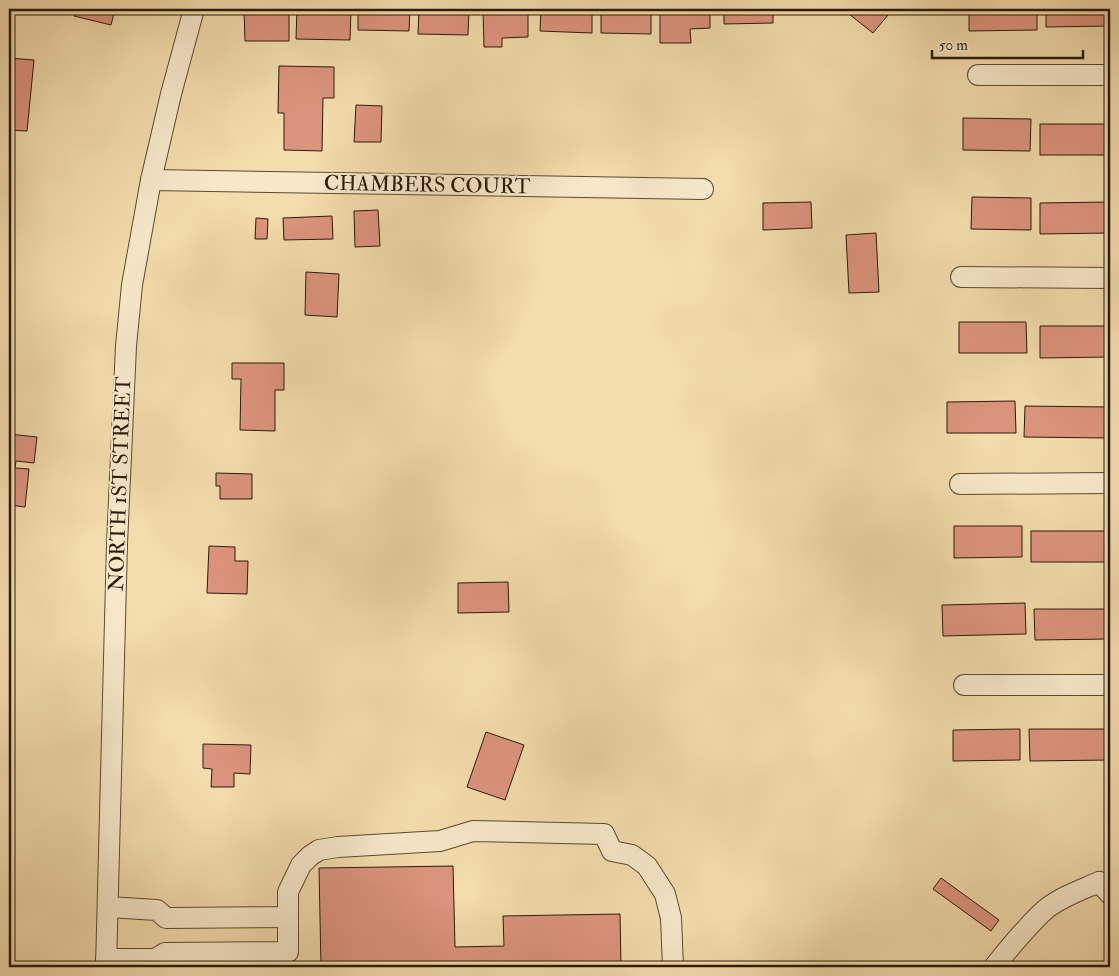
<svg xmlns="http://www.w3.org/2000/svg" width="1119" height="976" font-family="'IM FELL Double Pica',serif">
<style>
.building{fill:#dd947e;stroke:#2a1a08}
.lines{fill:none;stroke-linecap:round;stroke-linejoin:round}
.minor-casing{stroke:#5c4a31;stroke-width:22}
.path{stroke:#2a1a08;stroke-width:3;stroke-dasharray:1 2.5;stroke-linecap:butt}
.minor{stroke:#f7e8ca;stroke-width:20}
.labels{text-anchor:middle;dominant-baseline:central;stroke-width:4;stroke-linejoin:round;paint-order:stroke}
.street-label{font-size:21px;fill:#2a1a08;stroke:#f7e8ca}
</style>
<rect width="100%" height="100%" fill="#f3dcad"/>
<filter id="stains"><feTurbulence type="fractalNoise" baseFrequency=".004" numOctaves="4"/><feColorMatrix values="0 0 0 0 .2 0 0 0 0 .09 0 0 0 0 .02 0 0 0 .5 -.17"/></filter>
<radialGradient id="worn" r=".72"><stop offset=".6" stop-color="#630" stop-opacity="0"/><stop offset="1" stop-color="#630" stop-opacity=".3"/></radialGradient>
<g class="building">
<polygon points="76,9 115,9 111,25 74,16"/>
<polygon points="244,9 289,9 289,41 245,41"/>
<polygon points="297,9 329,10 329,9 351,9 350,40 296,39"/>
<polygon points="358,9 410,9 409,31 358,30"/>
<polygon points="419,9 469,9 468,35 418,34"/>
<polygon points="483,9 528,9 528,37 502,38 502,47 484,47"/>
<polygon points="541,9 592,9 592,33 540,31"/>
<polygon points="601,9 651,9 651,34 601,33"/>
<polygon points="660,9 710,9 710,28 690,29 691,43 660,43"/>
<polygon points="724,9 773,9 773,23 724,24"/>
<polygon points="854,9 893,9 873,33 849,14"/>
<polygon points="969,9 1037,9 1037,30 969,31"/>
<polygon points="1046,9 1110,9 1110,26 1046,27"/>
<polygon points="9,58 34,60 27,131 9,130"/>
<polygon points="279,66 334,67 334,98 323,98 322,151 284,150 284,113 278,113"/>
<polygon points="356,105 382,106 381,142 354,142"/>
<polygon points="963,118 1031,119 1030,151 963,150"/>
<rect x="1040" y="124" width="67" height="31"/>
<polygon points="972,197 1031,198 1031,230 971,229"/>
<polygon points="811,202 812,228 763,230 763,203"/>
<polygon points="1108,202 1108,233 1040,234 1040,203"/>
<polygon points="378,210 380,246 355,247 354,211"/>
<polygon points="332,216 333,239 284,240 283,218"/>
<polygon points="256,218 268,219 267,239 255,239"/>
<polygon points="876,233 879,292 849,293 846,235"/>
<polygon points="306,272 339,274 337,317 305,315"/>
<polygon points="959,322 1026,322 1027,353 959,353"/>
<polygon points="1040,326 1107,326 1108,357 1040,358"/>
<polygon points="232,363 284,363 284,390 275,390 275,431 240,430 241,379 232,379"/>
<polygon points="1015,401 1016,433 947,433 947,402"/>
<polygon points="1025,406 1108,407 1108,438 1024,437"/>
<polygon points="9,434 37,437 34,463 16,461 15,468 29,469 25,507 9,505"/>
<polygon points="216,473 252,474 252,499 220,499 220,486 216,486"/>
<polygon points="954,526 1022,526 1022,557 954,558"/>
<rect x="1031" y="531" width="79" height="31"/>
<polygon points="209,546 235,547 235,561 248,561 247,594 207,593"/>
<polygon points="508,582 509,612 458,613 458,583"/>
<polygon points="1025,603 1026,634 943,636 942,605"/>
<polygon points="1034,609 1110,609 1110,639 1035,640"/>
<polygon points="1020,729 1020,760 953,761 953,730"/>
<polygon points="1029,729 1110,729 1110,760 1030,761"/>
<polygon points="486,732 524,745 505,800 467,787"/>
<polygon points="203,744 251,745 250,774 234,773 234,787 211,787 212,769 203,768"/>
<polygon points="453,866 455,947 504,946 503,916 620,914 621,966 321,967 319,868"/>
<polygon points="941,878 999,920 991,931 933,889"/>
</g>
<g class="lines">
<defs>
<g id="minor">
<polyline points="978,75 1110,75"/>
<polyline points="151,180 703,189"/>
<polyline points="961,277 1110,278"/>
<polyline points="960,484 1110,483"/>
<polyline points="964,685 1110,685"/>
<polyline points="108,907 157,910 166,918 288,917 288,892 301,865 310,856 319,850 338,847 440,841 473,831 604,834 612,851 632,855 647,866 665,894 671,918 673,967"/>
<polyline points="106,959 155,959 165,953 288,952 288,917"/>
<polyline points="106,967 117,544 126,346 132,285 151,180 171,94 194,9"/>
<path d="M994,967C1010,947 1027,926 1046,909C1061,897 1081,890 1099,882L1110,894"/>
</g>
</defs>
<use href="#minor" class="minor-casing"/>
<polyline class="path" points="9,12 13,9"/>
<use href="#minor" class="minor"/>
</g>
<g class="labels">
<g class="street-label">
<text transform="translate(427 185) rotate(1)">CHAMBERS COURT</text>
<text transform="translate(120 484) rotate(-88)">NORTH 1ST STREET</text>
</g>
</g>
<rect width="1119" height="976" fill="none" stroke="#f3dcad" stroke-width="30"/>
<rect x="10" y="10" width="1099" height="956" fill="none" stroke="#2a1a08" stroke-width="2.5"/>
<rect x="15" y="15" width="1089" height="946" fill="none" stroke="#2a1a08"/>
<path d="M932 50v8h151v-8" fill="none" stroke="#2a1a08" stroke-width="2.5"/>
<text x="939" y="50" font-size="15" fill="#2a1a08" stroke="#f7e8ca" stroke-width="4" paint-order="stroke">50 m</text>
<rect width="100%" height="100%" filter="url(#stains)"/>
<rect width="100%" height="100%" fill="url(#worn)"/>
</svg>
